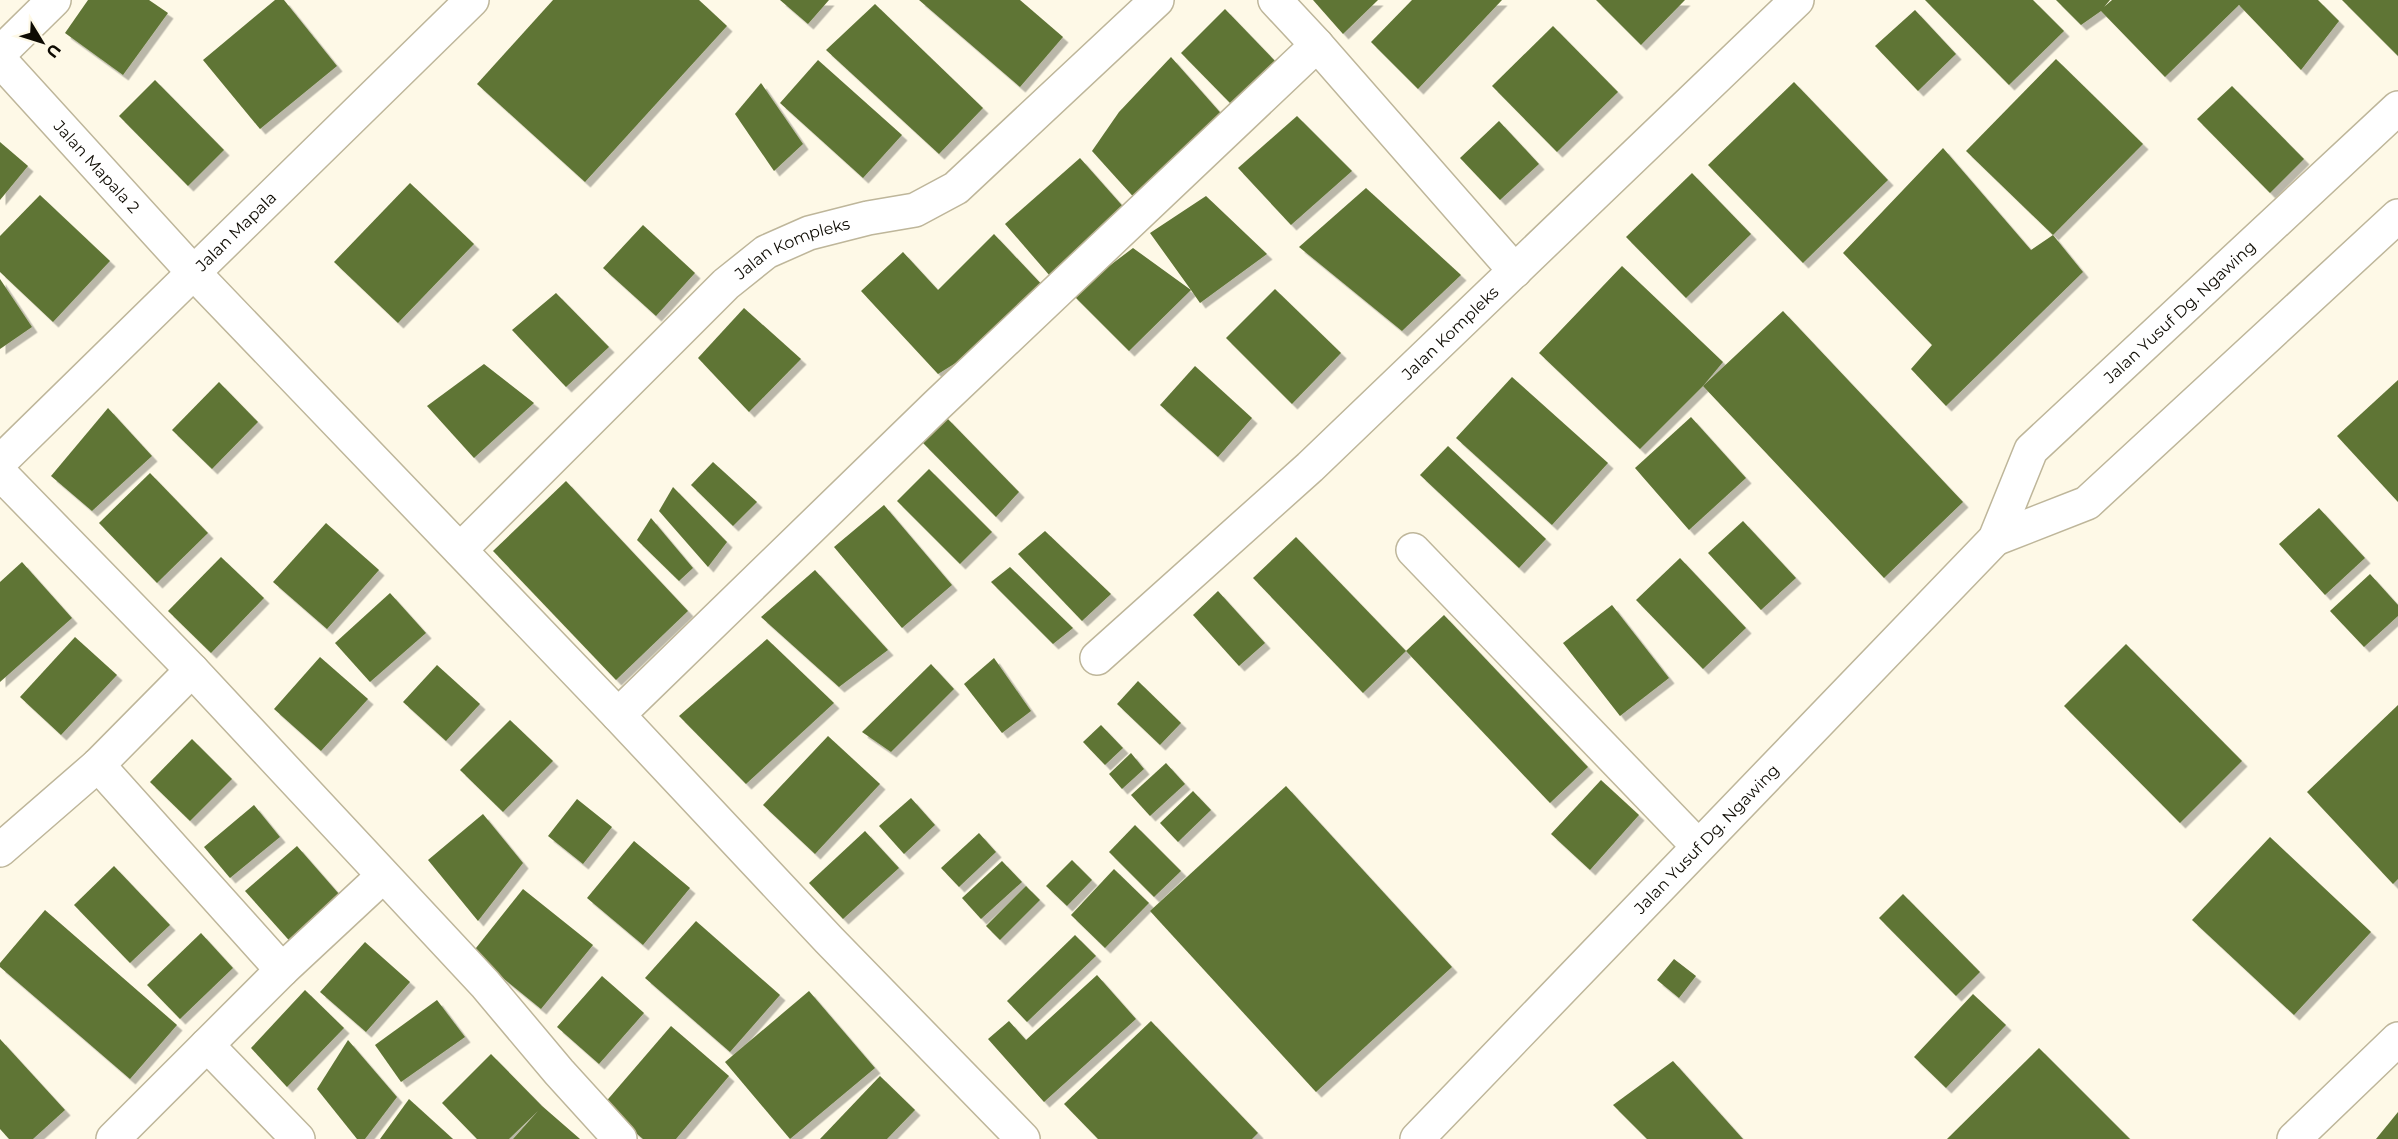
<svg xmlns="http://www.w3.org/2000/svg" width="2398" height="1139" font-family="Montserrat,sans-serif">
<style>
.building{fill:#5f7435;filter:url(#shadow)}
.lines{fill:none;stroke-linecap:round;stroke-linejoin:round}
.street-casing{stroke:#beb69a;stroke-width:36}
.secondary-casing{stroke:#beb69a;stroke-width:36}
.street{stroke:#fff;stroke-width:33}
.secondary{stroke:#fff;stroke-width:33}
.labels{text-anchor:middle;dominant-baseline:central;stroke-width:4.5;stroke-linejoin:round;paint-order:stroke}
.street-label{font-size:16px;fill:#0e0b03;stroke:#fef9e7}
</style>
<defs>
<filter id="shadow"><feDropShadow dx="5.5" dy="5.5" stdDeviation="0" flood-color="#0004"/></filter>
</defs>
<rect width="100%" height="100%" fill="#fef9e7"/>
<g class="building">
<polygon points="88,0 149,0 168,13 123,75 65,33"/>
<polygon points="275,0 284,0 337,66 260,129 203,60"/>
<polygon points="553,0 699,0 727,26 585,182 477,84"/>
<polygon points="780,0 829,0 808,24"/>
<polygon points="919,0 1020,0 1063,37 1020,87"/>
<polygon points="1313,0 1378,0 1343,34"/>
<polygon points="1412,0 1502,0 1418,89 1371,42"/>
<polygon points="1596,0 1685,0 1641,45"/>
<polygon points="1925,0 2033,0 2064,31 2009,85"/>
<polygon points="2056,0 2110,0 2104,7 2112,0 2318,0 2339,21 2301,70 2239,5 2165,77 2101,11 2081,25"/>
<polygon points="2342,0 2398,0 2398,56"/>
<polygon points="875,4 983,108 939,154 826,50"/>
<polygon points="1225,9 1276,62 1231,104 1181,53"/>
<polygon points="1915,10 1956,54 1918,91 1875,46"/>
<polygon points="1553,26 1618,92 1557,152 1492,86"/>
<polygon points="1171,57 1226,119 1139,203 1092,151 1119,112"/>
<polygon points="2056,59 2143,144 2053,235 1966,151"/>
<polygon points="818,60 902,135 863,178 780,103"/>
<polygon points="155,80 224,150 188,186 119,116"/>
<polygon points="1794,82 1888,180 1803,263 1708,165"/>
<polygon points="761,83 803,144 774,171 735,114"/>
<polygon points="2232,86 2304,159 2270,193 2197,119"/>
<polygon points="1297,116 1352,171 1291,225 1238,168"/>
<polygon points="1499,121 1539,164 1500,200 1460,158"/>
<polygon points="0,142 28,166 0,200"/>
<polygon points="1943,148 2031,250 2053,235 2083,272 1946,406 1911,369 1932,345 1843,253"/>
<polygon points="1080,158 1127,211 1057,284 1005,224"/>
<polygon points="1692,173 1751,234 1686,298 1626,237"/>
<polygon points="410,183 474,244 398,323 334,262"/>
<polygon points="1366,188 1461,275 1402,331 1299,247"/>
<polygon points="40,195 110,261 53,322 0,272 0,236"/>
<polygon points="1206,196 1267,254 1200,303 1191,290 1129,351 1072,294 1133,248 1191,290 1150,233"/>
<polygon points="643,225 695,273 656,316 603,268"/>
<polygon points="994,234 1046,289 986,344 938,374 861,291 903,252 938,290"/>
<polygon points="1622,266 1723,362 1703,386 1783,311 1963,502 1884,578 1703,386 1640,449 1539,353"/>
<polygon points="0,279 32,327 0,349"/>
<polygon points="1275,289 1341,353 1292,404 1226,338"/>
<polygon points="556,293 609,347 566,387 512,330"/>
<polygon points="744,308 801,359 749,412 698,358"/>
<polygon points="484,364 534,403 474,458 427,406"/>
<polygon points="1195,366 1252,418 1218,457 1160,405"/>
<polygon points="1512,377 1608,463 1552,525 1456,438"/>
<polygon points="2398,380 2398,502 2337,436"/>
<polygon points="219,382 258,422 212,469 172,430"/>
<polygon points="108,408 152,456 92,511 51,476"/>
<polygon points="946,417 1019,492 996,517 923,443"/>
<polygon points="1691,417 1746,478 1689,530 1635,468"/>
<polygon points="1448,446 1546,539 1519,568 1420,475"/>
<polygon points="713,462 757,502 733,526 691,485"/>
<polygon points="929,469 992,532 960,564 897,501"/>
<polygon points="150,473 208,533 157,583 99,523"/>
<polygon points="566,481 688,611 616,680 493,551"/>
<polygon points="673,487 727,542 708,567 659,511"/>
<polygon points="884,505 952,585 902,628 834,547"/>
<polygon points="2319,508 2365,558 2325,595 2279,544"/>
<polygon points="651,518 693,568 679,581 637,540"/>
<polygon points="1743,521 1796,578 1761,610 1708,553"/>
<polygon points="326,523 379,570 327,629 273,582"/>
<polygon points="1045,531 1111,594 1082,621 1018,554"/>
<polygon points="1296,537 1406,651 1363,693 1253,578"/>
<polygon points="221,557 264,598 211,653 168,611"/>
<polygon points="1680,558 1746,628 1703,669 1636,600"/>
<polygon points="22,562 72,618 0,682 0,582"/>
<polygon points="1010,567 1073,628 1053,644 991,582"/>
<polygon points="815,570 888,650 839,687 761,617"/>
<polygon points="2370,574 2398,605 2398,616 2364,647 2330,611"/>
<polygon points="1218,591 1265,643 1239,666 1193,615"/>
<polygon points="390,593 426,633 370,682 335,643"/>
<polygon points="1612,605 1669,678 1620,716 1563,643"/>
<polygon points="1444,615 1588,767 1550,803 1406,651"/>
<polygon points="75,637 117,675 61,735 20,697"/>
<polygon points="767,639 834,703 746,784 679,716"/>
<polygon points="2126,644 2242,761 2180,823 2064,706"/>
<polygon points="320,657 368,699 321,751 274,709"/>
<polygon points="994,658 1031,711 1002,733 964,684"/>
<polygon points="931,664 954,689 891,752 862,732"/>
<polygon points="437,665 480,704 446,741 403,702"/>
<polygon points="1138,681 1181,723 1160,745 1117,704"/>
<polygon points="2398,705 2398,879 2393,884 2307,792"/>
<polygon points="510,720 553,761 503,812 460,770"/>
<polygon points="1101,725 1123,748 1105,765 1083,742"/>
<polygon points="828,736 880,784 815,854 763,805"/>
<polygon points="192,739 232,779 190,821 150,782"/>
<polygon points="1131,753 1144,769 1122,789 1109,774"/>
<polygon points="1166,763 1185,784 1150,816 1131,795"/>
<polygon points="1601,780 1639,815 1590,870 1551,834"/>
<polygon points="1286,786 1452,967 1316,1092 1150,911"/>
<polygon points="1193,791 1211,810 1178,842 1160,823"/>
<polygon points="911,798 935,825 904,854 879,826"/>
<polygon points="577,799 612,827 583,864 548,836"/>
<polygon points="254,805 280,837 230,878 204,847"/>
<polygon points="483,814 523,863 478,921 428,860"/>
<polygon points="1135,825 1181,871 1154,897 1109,852"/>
<polygon points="865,831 899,868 843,919 809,883"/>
<polygon points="979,833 996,852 959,887 941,868"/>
<polygon points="2270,837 2371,932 2294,1015 2192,920"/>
<polygon points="634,841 690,888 643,945 587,898"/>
<polygon points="297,846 346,902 295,947 245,891"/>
<polygon points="1072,860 1092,880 1067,906 1046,886"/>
<polygon points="1002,861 1022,882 981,919 962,898"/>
<polygon points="114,866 170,925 130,963 74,905"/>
<polygon points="1114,869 1149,903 1105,948 1071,915"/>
<polygon points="1026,886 1040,900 1000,940 986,926"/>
<polygon points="523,889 593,945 541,1009 472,953"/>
<polygon points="1903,894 1980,972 1956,996 1879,918"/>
<polygon points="45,910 177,1025 130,1079 0,967 0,963"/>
<polygon points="696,921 780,995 730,1052 645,978"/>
<polygon points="201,933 233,968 180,1019 147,985"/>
<polygon points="1075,935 1096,956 1027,1022 1007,1001"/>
<polygon points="365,942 410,982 366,1032 320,992"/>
<polygon points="1674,959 1696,976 1679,998 1657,980"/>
<polygon points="1097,975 1136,1019 1044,1102 988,1039 1009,1021 1026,1040"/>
<polygon points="602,976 644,1013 599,1064 557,1027"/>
<polygon points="305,990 344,1028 287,1087 251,1048"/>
<polygon points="809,991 875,1068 790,1139 725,1062"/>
<polygon points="1973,994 2006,1025 1946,1088 1914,1057"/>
<polygon points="437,1000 465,1037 401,1082 375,1045"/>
<polygon points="1151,1021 1258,1133 1252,1139 1098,1139 1064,1104"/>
<polygon points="671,1026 729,1076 676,1139 643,1139 603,1105"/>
<polygon points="0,1039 65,1110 33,1139 9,1139 0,1129"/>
<polygon points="348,1040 397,1097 365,1139 357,1139 317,1089"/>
<polygon points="2039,1048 2130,1139 1947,1139"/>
<polygon points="491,1054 542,1106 580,1139 513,1139 538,1111 509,1139 477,1139 442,1103"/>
<polygon points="1673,1061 1743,1139 1647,1139 1613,1105"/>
<polygon points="880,1076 915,1110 887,1139 820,1139"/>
<polygon points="409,1099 453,1139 380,1139"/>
<polygon points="2398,1112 2398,1139 2376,1139"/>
</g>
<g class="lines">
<defs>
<g id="street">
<polyline points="1275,0 1317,45 1515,271"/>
<polyline points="0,53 54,0"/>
<path id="s1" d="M0,60L193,272L618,715L829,940L1023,1139"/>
<path id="s2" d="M0,462L472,0"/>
<polyline points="0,473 192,670 485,984 559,1072 620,1139"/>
<path id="s3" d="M460,550L726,284L766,252L809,233L868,218L915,210L956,188L1157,0"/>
<polyline points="1413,550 1698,846"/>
<path id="s4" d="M1097,658L1310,467L1797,0"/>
<polyline points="618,715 937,405 1317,45"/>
<polyline points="98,765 282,970 113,1139"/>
<polyline points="0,850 98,765 192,670"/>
<polyline points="282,970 383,876"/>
<polyline points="207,1045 298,1139"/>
<polyline points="2294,1139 2398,1039"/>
</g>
<g id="secondary">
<polyline points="1995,539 2087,503 2398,216"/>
<path id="s5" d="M1417,1139L1995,539L2031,450L2398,108"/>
</g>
</defs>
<use href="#street" class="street-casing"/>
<use href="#secondary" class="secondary-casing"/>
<use href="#street" class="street"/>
<use href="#secondary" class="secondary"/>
</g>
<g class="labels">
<g class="street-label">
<text stroke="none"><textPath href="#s1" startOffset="144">Jalan Mapala 2</textPath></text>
<text stroke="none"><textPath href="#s2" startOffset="330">Jalan Mapala</textPath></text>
<text stroke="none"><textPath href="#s3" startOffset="453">Jalan Kompleks</textPath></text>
<text stroke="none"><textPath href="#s5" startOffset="1132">Jalan Yusuf Dg. Ngawing</textPath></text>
<text stroke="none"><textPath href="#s4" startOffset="480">Jalan Kompleks</textPath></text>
<text stroke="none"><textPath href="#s5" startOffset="417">Jalan Yusuf Dg. Ngawing</textPath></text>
</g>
</g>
<g transform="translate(42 42) rotate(128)" stroke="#fef9e7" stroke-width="4.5" paint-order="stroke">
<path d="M0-4.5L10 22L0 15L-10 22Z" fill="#0e0b03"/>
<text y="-9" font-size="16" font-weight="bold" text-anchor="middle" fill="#0e0b03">U</text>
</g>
</svg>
